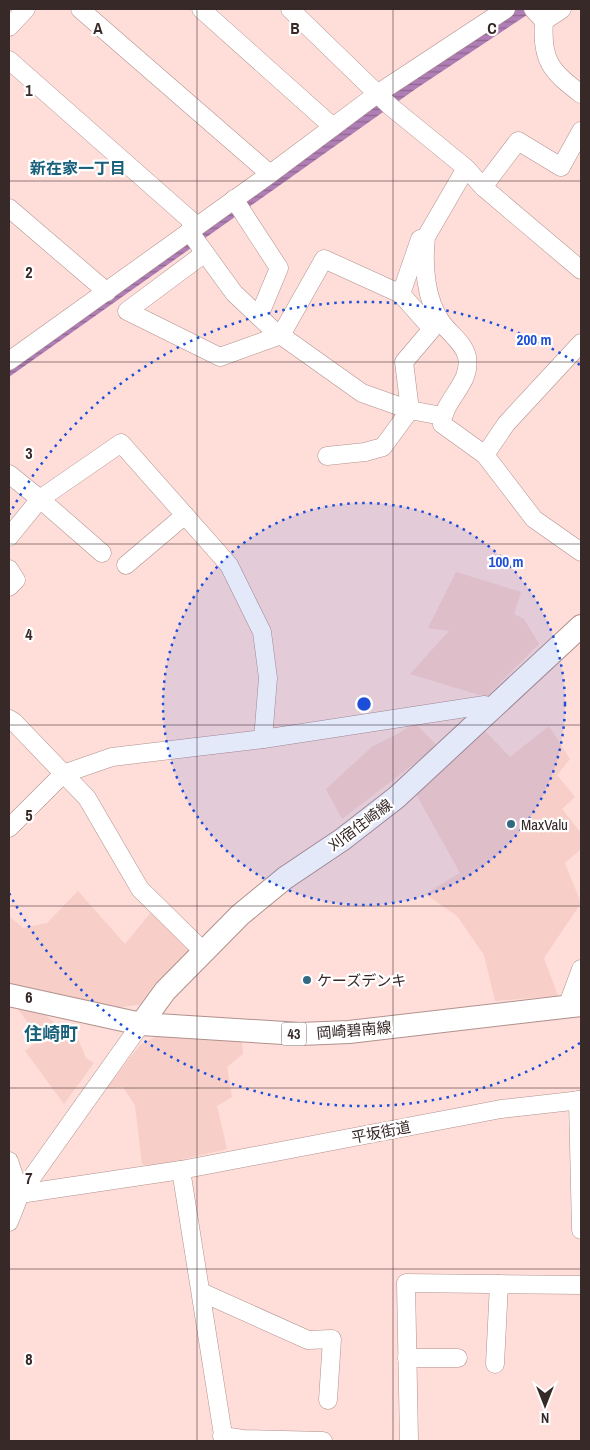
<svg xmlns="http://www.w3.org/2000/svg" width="590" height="1450" font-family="'Archivo Narrow','Noto Sans JP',sans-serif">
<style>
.built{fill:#f7cec8}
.water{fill:url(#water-rules)}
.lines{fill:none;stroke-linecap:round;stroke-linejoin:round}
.minor-casing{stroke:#b0918d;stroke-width:19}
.major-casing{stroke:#b0918d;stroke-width:24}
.minor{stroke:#fff;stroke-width:18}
.major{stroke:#fff;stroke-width:22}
.grid{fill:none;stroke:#362928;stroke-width:1;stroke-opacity:0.55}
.ring{fill:none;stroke:#1d4ed8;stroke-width:2.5;stroke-dasharray:2.5 5}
.poi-dot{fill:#306a83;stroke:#fff;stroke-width:2}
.labels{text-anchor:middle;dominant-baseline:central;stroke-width:4.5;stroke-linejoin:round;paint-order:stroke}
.shield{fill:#fff;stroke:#726968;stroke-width:1}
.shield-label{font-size:14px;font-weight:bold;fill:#362928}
.poi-label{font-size:15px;fill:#362928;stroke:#fff;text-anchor:start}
.street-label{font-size:15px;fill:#362928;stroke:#fff}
.neighbourhood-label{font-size:16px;font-weight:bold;fill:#19607b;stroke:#fff}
.quarter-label{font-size:18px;font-weight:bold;fill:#19607b;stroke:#fff}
.grid-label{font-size:16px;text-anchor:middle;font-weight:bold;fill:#362928;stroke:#fff;stroke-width:4.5;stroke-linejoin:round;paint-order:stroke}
.centre{fill:#1d4ed8;stroke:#fff;stroke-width:2.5}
.ring-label{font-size:15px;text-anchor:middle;font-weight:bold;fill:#1d4ed8;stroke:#fff;stroke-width:4.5;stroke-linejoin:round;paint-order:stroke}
</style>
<defs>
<pattern id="water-rules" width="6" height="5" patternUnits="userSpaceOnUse" patternTransform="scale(1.25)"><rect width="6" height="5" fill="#af7eb4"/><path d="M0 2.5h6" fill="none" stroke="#8f6792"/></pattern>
</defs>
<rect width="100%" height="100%" fill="#ffddd9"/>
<g class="built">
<polygon points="456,572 521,592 514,614 524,619 539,644 486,697 410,674 449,631 428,628"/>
<polygon points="415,723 437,746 342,819 326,789 373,746 396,735"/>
<polygon points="549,726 570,759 557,775 575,797 562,809 581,833 581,849 565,863 581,903 544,958 558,996 495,1001 484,955 457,916 425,894 460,873 416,794 484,730 510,757"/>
<polygon points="78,891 125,944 152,911 192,950 144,1004 113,1008 9,986 9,916 23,928 47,923"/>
<polygon points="14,1004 35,1007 59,1026 69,1044 76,1034 86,1058 94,1063 64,1104 25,1051 40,1039"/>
<polygon points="163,1033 242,1041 243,1054 227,1067 232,1097 217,1106 227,1149 159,1165 142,1165 135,1105 123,1087 107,1088 140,1045"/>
</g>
<polygon class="water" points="514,9 536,9 417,88 9,377 9,366 349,120"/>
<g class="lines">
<defs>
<g id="minor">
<polyline points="80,9 270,174"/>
<polyline points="201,9 333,127"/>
<polyline points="290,9 390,106 466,168 483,187 581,270"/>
<path d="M533,9L544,21C541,61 551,71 581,94"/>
<polyline points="544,21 562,9"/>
<polyline points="9,27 26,9"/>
<polyline points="9,60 196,225"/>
<path d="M466,168L426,237C423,264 425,300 442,323C450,334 464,343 467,357C472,384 444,398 442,424L485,455L534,519L581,552"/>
<polyline points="483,187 518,141 561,167 581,131"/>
<polyline points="234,199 279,268 259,316"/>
<polyline points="9,208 107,292"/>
<polyline points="189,231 234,293 272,329 362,393 410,410 442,416"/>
<polyline points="205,253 127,311 220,357 281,335 324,259 401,294"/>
<polyline points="9,361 270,174 377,94 506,9"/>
<polyline points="485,455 506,424 581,343"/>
<polyline points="327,456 365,452 383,447 410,410 404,362 432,329 401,294 420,239"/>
<polyline points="9,474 40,499 121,443 229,565 262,632 268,678 263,739"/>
<polyline points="9,537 40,499 102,553"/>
<polyline points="126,565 185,515"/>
<polyline points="9,569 16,580 9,587"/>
<polyline points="9,719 14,722 87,798 140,889 203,951"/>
<polyline points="9,828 63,774 112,757 263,739 485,705 491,709"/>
<polyline points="567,1007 581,969"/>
<polyline points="578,1100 581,1230"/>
<polyline points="9,1161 20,1194"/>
<polyline points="181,1170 224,1441"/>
<polyline points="9,1193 20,1194 181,1170 501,1109 581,1100"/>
<polyline points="9,1222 20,1194 141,1024"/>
<polyline points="201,1292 308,1340 332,1339 328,1400"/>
<polyline points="407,1358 458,1358"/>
<polyline points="495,1364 499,1284"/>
<polyline points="222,1436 243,1439 323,1441"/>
<polyline points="409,1441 406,1283 581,1285"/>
</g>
<g id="major">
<polyline points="9,995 141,1024 300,1034 349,1032 581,1005"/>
<polyline points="141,1024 165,991 240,915 285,878 343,839 397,797 581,626"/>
</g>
</defs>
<use href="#minor" class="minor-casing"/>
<use href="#major" class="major-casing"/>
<use href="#minor" class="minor"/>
<use href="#major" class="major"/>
</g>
<path class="grid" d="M197,9V1441M393,9V1441M9,181H581M9,362H581M9,544H581M9,725H581M9,906H581M9,1088H581M9,1269H581"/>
<circle cx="364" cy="704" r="201" fill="#1d4ed8" fill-opacity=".12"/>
<g class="ring">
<circle cx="364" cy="704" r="201"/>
<path d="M580 1043A402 402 0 0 1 9 893M9 515A402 402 0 0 1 580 365"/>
</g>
<g class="poi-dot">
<circle cx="511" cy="824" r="5"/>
<circle cx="307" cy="980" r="5"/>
</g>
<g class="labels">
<rect class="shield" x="281.5" y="1022.5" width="25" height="23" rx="4"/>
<g class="shield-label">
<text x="294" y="1034">43</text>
</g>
<g class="poi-label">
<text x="521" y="824">MaxValu</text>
<text x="317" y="980">ケーズデンキ</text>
</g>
<g class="street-label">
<text transform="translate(360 825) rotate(-37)">刈宿住崎線</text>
<text transform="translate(354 1030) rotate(-5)">岡崎碧南線</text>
<text transform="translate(381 1132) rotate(-11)">平坂街道</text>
</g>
<g class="neighbourhood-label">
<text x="78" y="168">新在家一丁目</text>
</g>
<g class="quarter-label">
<text x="51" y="1033">住崎町</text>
</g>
</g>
<g class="grid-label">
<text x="98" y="34">A</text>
<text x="295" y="34">B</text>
<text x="492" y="34">C</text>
<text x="29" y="96">1</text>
<text x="29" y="278">2</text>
<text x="29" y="459">3</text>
<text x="29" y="640">4</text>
<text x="29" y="821">5</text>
<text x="29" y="1003">6</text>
<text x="29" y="1184">7</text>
<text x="29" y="1365">8</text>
</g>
<circle cx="364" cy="704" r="8" class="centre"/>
<g class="ring-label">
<text x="534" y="345">200 m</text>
<text x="506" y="567">100 m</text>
</g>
<rect width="590" height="1450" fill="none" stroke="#362928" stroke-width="20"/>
<g transform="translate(545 1405) rotate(180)" stroke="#ffffff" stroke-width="4" paint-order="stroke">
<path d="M0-4L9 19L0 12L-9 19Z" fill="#362928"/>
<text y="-8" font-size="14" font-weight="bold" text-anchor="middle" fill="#362928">N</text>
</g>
</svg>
